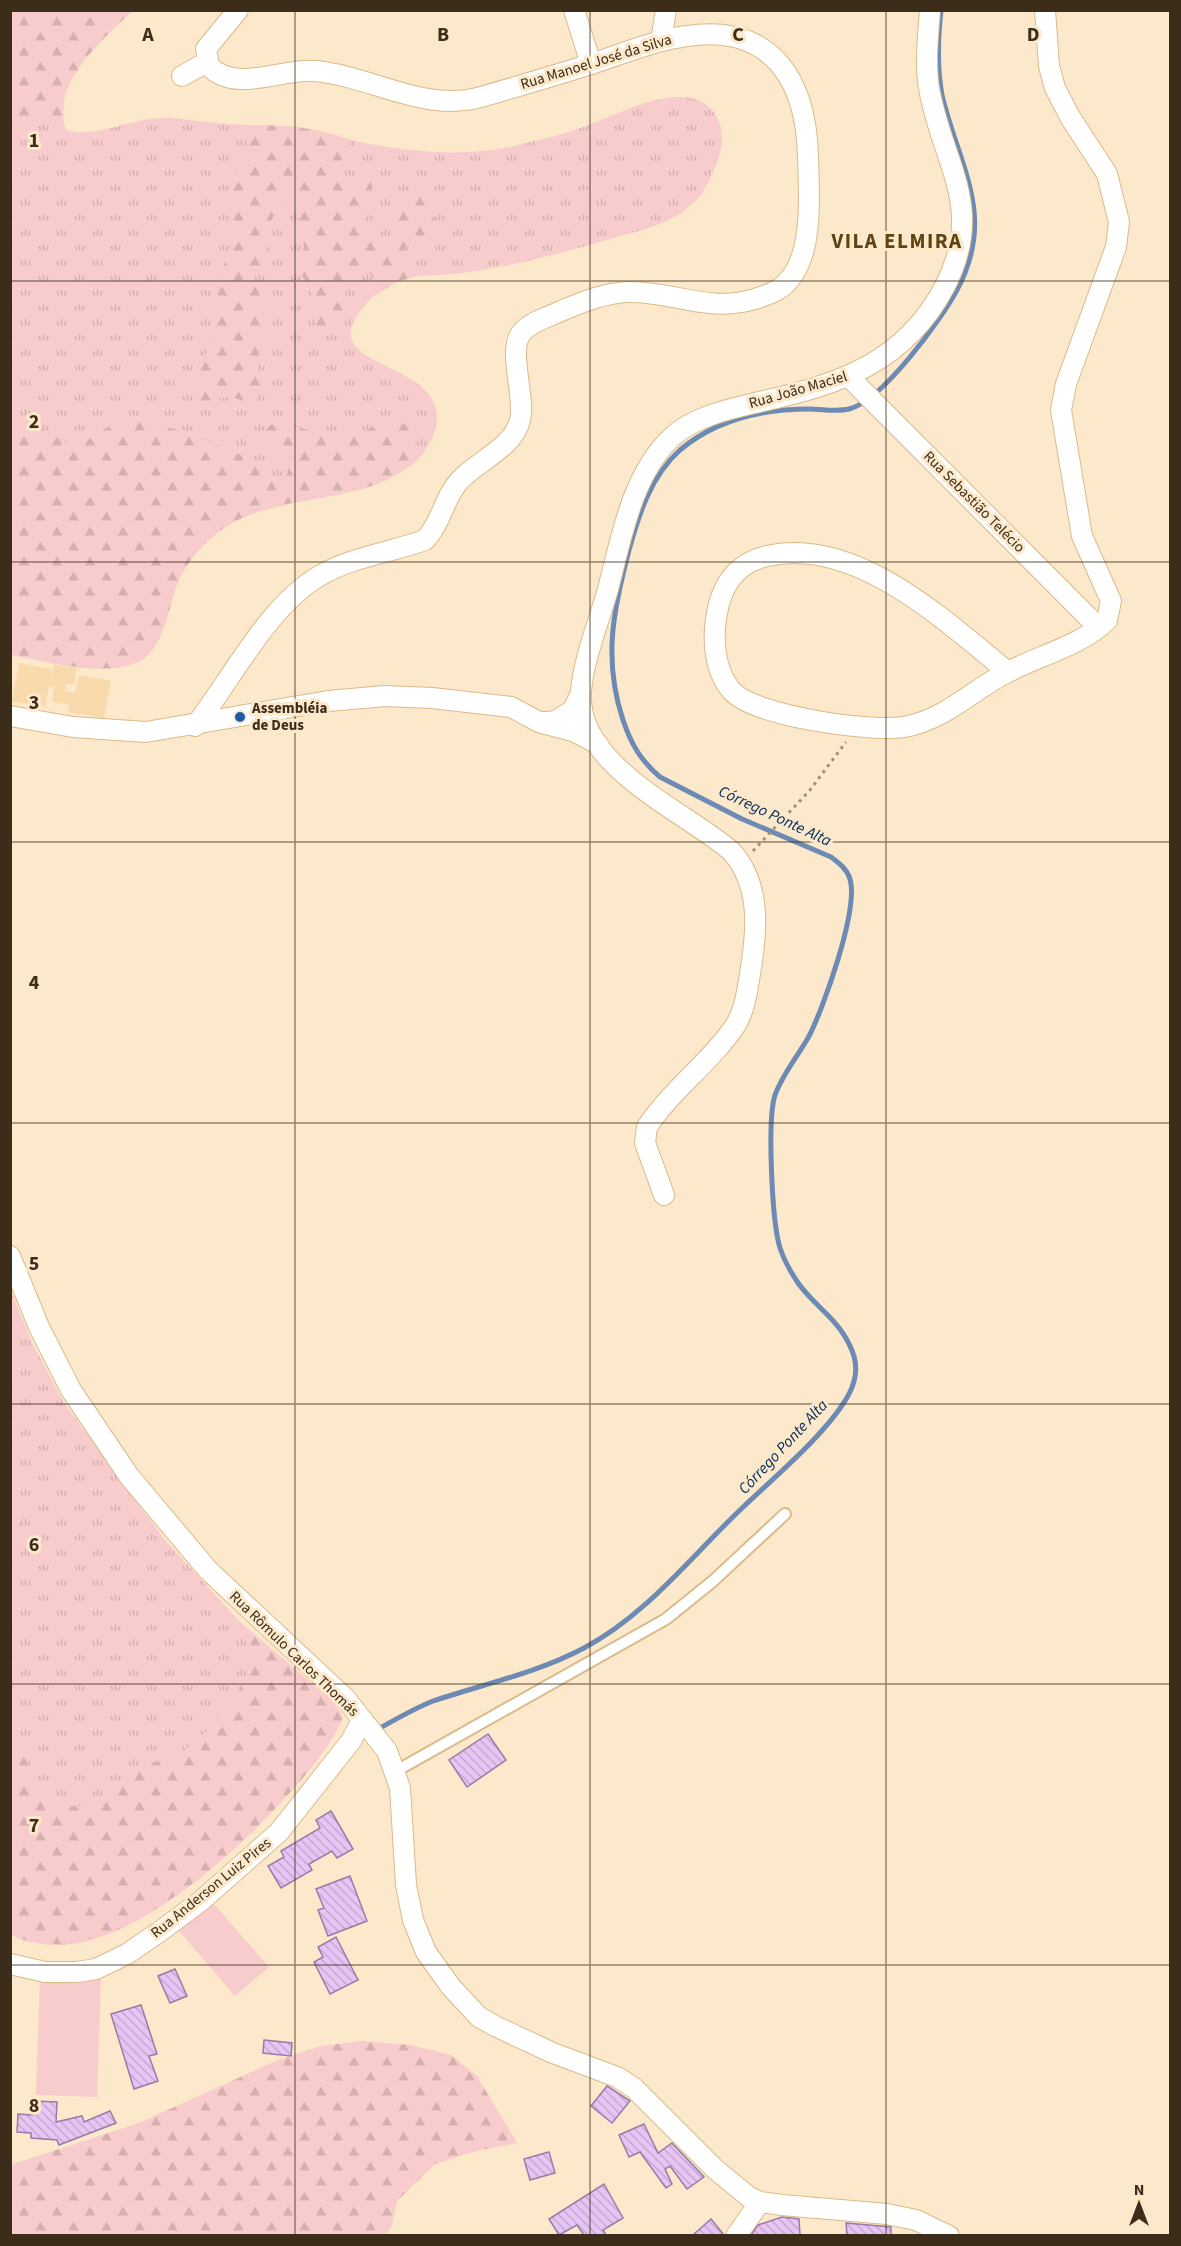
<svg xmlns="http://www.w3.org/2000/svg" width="1181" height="2246" font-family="'Source Sans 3',sans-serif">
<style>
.built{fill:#f9daad}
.grass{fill:url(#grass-tufts)}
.forest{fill:url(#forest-firs)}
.pitch{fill:#f8cbcd}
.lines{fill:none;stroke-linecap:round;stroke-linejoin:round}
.stream{stroke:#6c8ab4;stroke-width:5}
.building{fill:url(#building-back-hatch);stroke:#9a7aa6;stroke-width:1.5}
.service-casing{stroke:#dbba89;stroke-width:14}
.minor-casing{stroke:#dbba89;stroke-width:22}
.path{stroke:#a18f77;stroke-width:3;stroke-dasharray:3 4.5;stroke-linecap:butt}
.service{stroke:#fff;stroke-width:10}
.minor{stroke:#fff;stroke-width:20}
.grid{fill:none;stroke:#3b2d1a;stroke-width:1.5;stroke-opacity:0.55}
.poi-dot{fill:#1b5cac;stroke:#fce8ca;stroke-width:2}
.labels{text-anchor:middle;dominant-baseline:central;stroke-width:6;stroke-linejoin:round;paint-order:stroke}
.street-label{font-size:15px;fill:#3b2d1a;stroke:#fce8ca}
.poi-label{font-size:15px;font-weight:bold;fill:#3b2d1a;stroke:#fce8ca;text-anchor:start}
.water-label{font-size:16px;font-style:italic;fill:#00285a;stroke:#fce8ca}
.district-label{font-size:21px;font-weight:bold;letter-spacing:1.5px;fill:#604312;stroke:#fce8ca}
.grid-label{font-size:20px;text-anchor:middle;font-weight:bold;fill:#3b2d1a;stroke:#fce8ca;stroke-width:6;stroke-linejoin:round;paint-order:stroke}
</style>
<defs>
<pattern id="grass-tufts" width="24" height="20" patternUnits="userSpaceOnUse" patternTransform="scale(1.5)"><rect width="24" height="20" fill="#f8cbcd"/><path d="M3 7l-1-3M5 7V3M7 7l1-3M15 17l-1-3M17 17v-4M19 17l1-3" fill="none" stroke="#d6afaf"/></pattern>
<pattern id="forest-firs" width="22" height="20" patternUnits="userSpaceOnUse" patternTransform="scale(1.5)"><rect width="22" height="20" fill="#f8cbcd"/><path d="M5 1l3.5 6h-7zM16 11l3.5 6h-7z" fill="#d6afaf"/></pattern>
<pattern id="building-back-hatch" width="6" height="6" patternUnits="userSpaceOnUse" patternTransform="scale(1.5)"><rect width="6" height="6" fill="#e6c4f3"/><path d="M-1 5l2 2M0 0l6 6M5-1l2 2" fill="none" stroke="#c6a9d0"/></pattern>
</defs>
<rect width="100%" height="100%" fill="#fce8ca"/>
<polygon class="built" points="19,663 52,669 51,680 54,664 77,668 74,685 66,684 65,691 75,693 79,675 111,681 104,718 68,712 69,705 52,702 54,687 49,686 45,707 12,701"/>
<g class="grass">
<path d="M10,11H132C103,39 49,83 66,130C95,140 136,115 173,118C198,121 222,124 246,125C268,126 289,125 310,129C326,131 340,137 355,141C406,152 467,158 519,145C536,140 555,137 572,131C607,121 678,77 710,108C724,122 724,142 718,159C712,176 704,195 690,206C667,226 634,232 606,240C556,255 505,268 453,274C435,276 416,274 399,281C383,287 366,301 357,316C320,372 458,360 434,433C410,504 290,490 232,523C211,535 193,554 181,575C167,601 166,650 137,662C99,678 50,661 11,655Z"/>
<path d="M10,1288L31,1341L64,1403L164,1539L239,1621L333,1702L343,1717C334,1742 313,1765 296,1784C244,1843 168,1917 91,1940C66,1948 34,1946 11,1935Z"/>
</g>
<g class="forest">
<path d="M11,10L132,11C111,31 72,66 65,96C63,105 63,115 64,124C47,126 42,117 35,104L34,117L28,122L11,127Z"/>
<path d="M248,125C283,125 316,128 350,140L351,160L336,161L333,167C342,178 349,181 363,183L367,171C382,190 354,221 377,246C399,239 395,220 397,202L405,193C428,191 444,221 428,237L407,238L403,264L413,278L398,281L378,294V282L367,271L356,267L350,272L338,328L324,330L316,323L312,292L301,274L300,265L304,246L299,230L300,195L288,191C284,205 271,215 268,230C265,242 272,251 268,264L258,269L254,279C259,293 268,308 269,323C270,336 260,346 258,358C256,374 269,394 250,404C225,392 222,396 201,411H195L193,395L218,312V280L231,247L229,193L239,167L249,154L246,132Z"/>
<path d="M10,413L31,422L73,447C92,441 105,425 125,420C144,415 224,445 243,456C256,462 265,473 277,479L287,475L291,456L286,452L269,449L264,441C265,429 266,425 278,423C299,425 322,437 341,436C374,435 412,394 418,457C368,512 276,485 214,535C201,546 188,562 180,577C168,604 165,652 136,663C97,677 50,661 11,655Z"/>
<polygon points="11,1504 26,1504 23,1519 11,1544"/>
<path d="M253,1633L333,1702L342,1715V1721C333,1734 325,1749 315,1763C259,1834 110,1982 11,1935V1741L20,1750L46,1798L59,1806H85L104,1799L146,1765L181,1753L211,1727L236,1695L246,1674Z"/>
<polygon points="362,2041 411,2045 451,2055 477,2076 517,2143 476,2151 435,2164 397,2201 392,2225 386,2236 11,2235 10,2165 139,2123 278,2060 321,2046"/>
</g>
<g class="pitch">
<polygon points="212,1902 269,1967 235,1996 179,1931"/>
<polygon points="40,1977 101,1979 97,2097 36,2095"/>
</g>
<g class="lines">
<path class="stream" d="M375,1731C394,1720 413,1709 433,1701C484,1684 537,1673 584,1648C646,1615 690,1558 739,1511C772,1479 828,1433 849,1394C858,1376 858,1361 849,1344C836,1316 807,1301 793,1275C788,1267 783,1257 780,1248C772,1222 767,1120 775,1095C782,1075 797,1057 808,1038C823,1010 859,909 850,879C847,869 839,863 831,857L742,819L660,777C641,761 631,744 623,720C603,660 613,611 629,550C639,514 651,476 680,450C717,419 763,409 809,409C822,409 837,412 849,409C882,401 941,320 957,290C997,215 959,167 942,95C937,68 938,37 941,10"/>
</g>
<g class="building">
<polygon points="488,1734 506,1760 467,1787 449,1760"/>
<polygon points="331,1811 353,1849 337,1858 332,1851 309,1864 312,1870 281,1888 268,1866 284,1857 281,1851 320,1828 316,1820"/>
<polygon points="350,1876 367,1921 328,1936 318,1910 324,1908 316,1889"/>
<polygon points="336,1937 358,1980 330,1994 314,1962 323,1957 318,1947"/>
<polygon points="175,1969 187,1996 170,2003 158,1976"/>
<polygon points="141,2005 157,2054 149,2056 158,2081 134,2089 111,2014"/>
<polygon points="264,2040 292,2043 291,2056 263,2053"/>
<polygon points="607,2086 630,2101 612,2123 591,2106"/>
<polygon points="34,2101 57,2102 56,2122 82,2116 84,2122 110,2111 116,2123 59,2145 57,2140 31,2138 31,2133 17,2132 18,2114 33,2115"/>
<polygon points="644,2124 658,2153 672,2143 704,2177 687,2189 670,2166 665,2169 672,2184 666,2188 640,2152 629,2157 619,2135"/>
<polygon points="549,2152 555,2173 530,2180 524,2159"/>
<polygon points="604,2184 623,2218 603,2230 606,2235 584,2235 577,2225 559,2235 549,2219"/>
<polygon points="782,2217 799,2219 800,2235 751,2235 758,2225"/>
<polygon points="711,2219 724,2235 693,2235"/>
<polygon points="846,2223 891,2227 891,2235 847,2235"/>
</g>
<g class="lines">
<defs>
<polyline id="service" points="396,1771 666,1619 713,1581 785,1514"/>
<g id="minor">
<polyline points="574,10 591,64"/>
<polyline points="661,41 666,10"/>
<polyline points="182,76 207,62"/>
<polyline points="849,377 1098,627"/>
<path d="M1008,672C945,621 856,536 767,556C741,562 726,578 719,604C712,631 712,667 731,690C751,716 877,734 909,726C950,716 972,690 1008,672C1038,656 1083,645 1107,620L1111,601L1082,536L1061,410L1066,384L1116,247L1119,222L1107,174L1070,117L1055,88L1049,66L1045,10"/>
<polyline points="10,716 73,727 146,732 328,701 385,696 432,698 511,707 539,722 548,722 556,721 573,710 581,693"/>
<polyline points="542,723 573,731 598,744"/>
<path d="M195,726C232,679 268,605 321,575C352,557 392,552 425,540C442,522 444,497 460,480C479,460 513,448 520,420C526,397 506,347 523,331C533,321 548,317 561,311C583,302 604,293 628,292C673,291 708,313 755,299C767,295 780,291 788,281C814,254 809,191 808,156C806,80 772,24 687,36C655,40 625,53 594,63C557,75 519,86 481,97C424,113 371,76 315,71C281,68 236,94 209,66L206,49L238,10"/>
<path d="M664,1195L645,1143L647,1127C671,1090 710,1063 735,1026C745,1010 747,992 750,974C757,932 762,885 731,851C685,811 575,766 581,691C584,657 599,622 608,589C621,539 632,474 672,437C695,416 730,409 759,402C838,385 905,363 945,286C986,206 942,164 929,88C925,63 928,36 930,10"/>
<polyline points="10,1256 39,1327 71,1390 129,1476 208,1570 345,1698 387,1751 400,1788 406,1885 413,1920 426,1952 451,1987 479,2017 497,2027 553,2053 617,2077 634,2088 715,2169 749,2197 760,2202 782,2205 887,2214 916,2220 949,2236"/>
<polyline points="10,1964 45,1972 77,1972 96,1969 127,1954 162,1930 202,1900 279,1832 351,1741 362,1720"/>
<polyline points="736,2236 760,2202"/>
</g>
</defs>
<use href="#service" class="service-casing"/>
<use href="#minor" class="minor-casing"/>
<polyline class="path" points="753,851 810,790 846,742"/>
<use href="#service" class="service"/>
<use href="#minor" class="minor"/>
</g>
<path class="grid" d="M295,10V2236M590,10V2236M886,10V2236M10,281H1170M10,562H1170M10,842H1170M10,1123H1170M10,1404H1170M10,1684H1170M10,1965H1170"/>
<circle class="poi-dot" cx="240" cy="717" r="6"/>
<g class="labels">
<g class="street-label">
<text transform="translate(596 62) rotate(-17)">Rua Manoel José da Silva</text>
<text transform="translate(798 390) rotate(-16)">Rua João Maciel</text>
<text transform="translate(974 502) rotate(45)">Rua Sebastião Telécio</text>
<text transform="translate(294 1654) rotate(44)">Rua Rômulo Carlos Thomás</text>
<text transform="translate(211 1888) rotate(-39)">Rua Anderson Luiz Pires</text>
</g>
<g class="poi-label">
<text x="252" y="708">Assembléia<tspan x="252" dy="17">de Deus</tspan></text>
</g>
<g class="water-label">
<text transform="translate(775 816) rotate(25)">Córrego Ponte Alta</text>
<text transform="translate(783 1447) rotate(-47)">Córrego Ponte Alta</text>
</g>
<g class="district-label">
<text x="897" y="241">VILA ELMIRA</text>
</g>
</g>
<g class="grid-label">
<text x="148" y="41">A</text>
<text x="443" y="41">B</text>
<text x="738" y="41">C</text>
<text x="1033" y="41">D</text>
<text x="34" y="147">1</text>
<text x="34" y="428">2</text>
<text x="34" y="709">3</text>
<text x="34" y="989">4</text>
<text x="34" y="1270">5</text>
<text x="34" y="1551">6</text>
<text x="34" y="1832">7</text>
<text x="34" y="2112">8</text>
</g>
<rect width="1181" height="2246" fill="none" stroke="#3b2d1a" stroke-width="24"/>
<g transform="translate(1139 2204)" stroke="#fce8ca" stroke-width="4.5" paint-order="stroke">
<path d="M0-4.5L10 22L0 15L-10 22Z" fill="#3b2d1a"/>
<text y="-9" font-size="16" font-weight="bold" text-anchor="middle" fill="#3b2d1a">N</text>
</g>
</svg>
